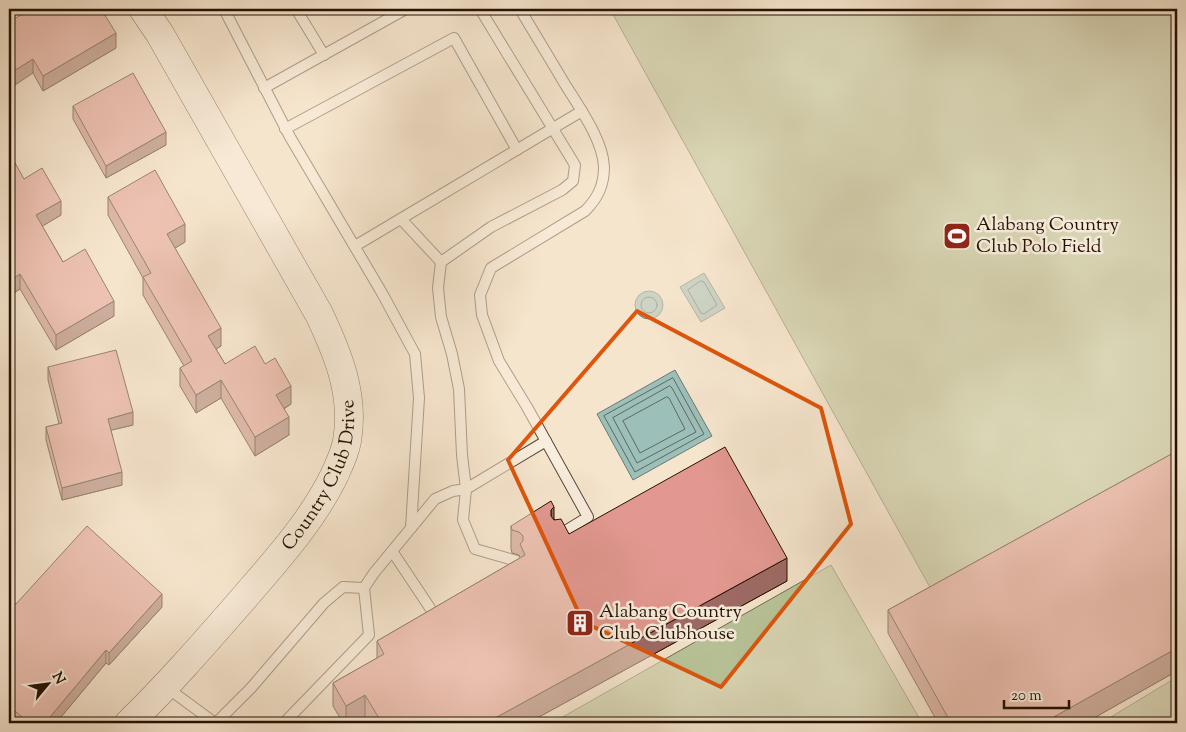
<svg xmlns="http://www.w3.org/2000/svg" width="1186" height="732" font-family="'Sorts Mill Goudy',serif">
<style>
.grass{fill:#b9c59a;stroke:#6f6b4e}
.water{fill:#9cbfba;stroke:#6c7970}
.lines{fill:none;stroke-linecap:round;stroke-linejoin:round}
.shore{stroke:#60685e;stroke-width:1}
.lane-casing{stroke:#594634;stroke-width:12}
.secondary-casing{stroke:#251101;stroke-width:29}
.lane{stroke:#f8eede;stroke-width:10}
.secondary{stroke:#f8eede;stroke-width:28}
.wall{fill:#c2837c;stroke:#251101}
.shaded-wall{fill:#9e6a65;stroke:#251101}
.building{fill:#e29890;stroke:#251101}
.marked{fill:none;stroke:#de550b;stroke-width:4;stroke-linejoin:round}
.labels{text-anchor:middle;dominant-baseline:central;stroke-width:5;stroke-linejoin:round;paint-order:stroke}
.poi-label{font-size:19px;fill:#251101;stroke:#f8eede;text-anchor:start}
.street-label{font-size:19px;fill:#251101;stroke:#f8eede}
</style>
<rect width="100%" height="100%" fill="#f5e5cd"/>
<filter id="stains"><feTurbulence type="fractalNoise" baseFrequency=".004" numOctaves="4"/><feColorMatrix values="0 0 0 0 .2 0 0 0 0 .09 0 0 0 0 .02 0 0 0 .5 -.17"/></filter>
<radialGradient id="worn" r=".72"><stop offset=".6" stop-color="#630" stop-opacity="0"/><stop offset="1" stop-color="#630" stop-opacity=".3"/></radialGradient>
<g class="grass">
<polygon points="610,9 1177,9 1177,464 932,591"/>
<polygon points="831,565 922,723 552,723"/>
<polygon points="1177,677 1177,723 1101,723"/>
</g>
<g class="water">
<polygon points="704,273 725,308 701,322 680,287"/>
<circle cx="649" cy="305" r="14"/>
<polygon points="675,370 712,436 633,480 597,414"/>
</g>
<g class="lines">
<g class="shore">
<polygon points="701,281 704,282 717,305 704,314 701,313 688,290"/>
<circle cx="649" cy="305" r="8"/>
<polygon points="673,378 704,434 635,472 604,416"/>
<polygon points="670,386 672,388 696,432 637,463 613,418"/>
<polygon points="667,397 669,398 685,429 640,453 623,421"/>
</g>
<defs>
<g id="lane">
<polyline points="224,9 290,137 382,293 415,354 419,398 411,528"/>
<polyline points="296,9 324,55"/>
<polyline points="480,9 575,165 573,181 562,190 491,227 441,262 438,288 441,317 452,354 459,389 462,455 466,489 463,520 475,549 517,561"/>
<path d="M520,9C534,33 549,57 563,81C577,104 603,139 604,167C604,185 598,198 585,211L491,268L480,295L482,315L499,361L527,407L588,517L557,536"/>
<polyline points="264,88 406,9"/>
<polyline points="285,129 454,38 517,150"/>
<polyline points="401,219 441,262"/>
<polyline points="355,246 582,111"/>
<polyline points="392,551 430,608"/>
<polyline points="166,687 215,723"/>
<polyline points="216,723 251,688 324,603 343,587 364,588"/>
<polyline points="284,723 369,635 364,588 374,573 435,499 453,491 466,489 546,441"/>
</g>
<g id="secondary">
<path id="s1" d="M129,723C167,686 202,646 237,606C272,565 310,525 334,476C339,465 345,453 347,441C355,395 338,354 319,314L160,34L143,9"/>
</g>
</defs>
<use href="#lane" class="lane-casing"/>
<use href="#secondary" class="secondary-casing"/>
<use href="#lane" class="lane"/>
<use href="#secondary" class="secondary"/>
</g>
<g class="wall">
<polygon points="9,22 116,48 43,91 33,73"/>
<polygon points="73,106 166,145 106,178 73,119"/>
<polygon points="24,179 61,215 42,226 63,262 114,316 56,350 20,289 9,296"/>
<polygon points="108,197 185,242 175,248 221,346 216,349 225,364 265,364 291,404 284,409 289,435 255,456 221,398 196,413 180,386 180,368 184,366 143,295 143,278 108,215"/>
<polygon points="48,367 133,425 111,430 122,485 62,500 46,440 46,427 59,424 48,380"/>
<polygon points="1177,451 1177,671 1085,723 938,723 888,633 888,610"/>
<polygon points="554,519 569,534 787,581 528,723 368,723 365,718 356,723 343,723 333,706 333,683 377,658 377,641 520,558 519,555 512,553 511,549 511,526"/>
<polygon points="9,603 16,604 162,607 109,665 106,663 56,723 14,723 9,719"/>
</g>
<g class="shaded-wall">
<polygon points="116,33 116,48 43,91 43,76"/>
<polygon points="33,59 33,73 9,89 9,74"/>
<polygon points="166,132 166,145 106,178 106,166"/>
<polygon points="61,201 61,215 36,230 36,215"/>
<polygon points="185,224 185,242 167,253 167,234"/>
<polygon points="20,274 20,289 9,296 9,281"/>
<polygon points="114,301 114,316 56,350 56,335"/>
<polygon points="221,328 221,346 208,354 208,336"/>
<polygon points="221,380 221,398 196,413 196,395"/>
<polygon points="291,386 291,404 276,413 276,395"/>
<polygon points="133,412 133,425 108,431 108,419"/>
<polygon points="289,417 289,435 255,456 255,437"/>
<polygon points="122,472 122,485 62,500 62,488"/>
<polygon points="554,507 554,530 551,533 551,510"/>
<polygon points="787,558 787,581 528,723 486,723"/>
<polygon points="162,594 162,607 109,665 109,653"/>
<polygon points="1177,648 1177,671 1085,723 1043,723"/>
<polygon points="106,650 106,663 56,723 45,723"/>
<polygon points="365,695 365,718 356,723 346,723 346,706"/>
</g>
<g class="building">
<polygon points="31,9 101,9 116,33 43,76 33,59 9,74 9,22"/>
<polygon points="133,73 166,132 106,166 73,106"/>
<polygon points="9,152 24,179 42,168 61,201 36,215 63,262 85,249 114,301 56,335 20,274 9,281"/>
<polygon points="155,170 185,224 167,234 221,328 208,336 225,364 255,346 265,364 275,358 291,386 276,395 289,417 255,437 221,380 196,395 180,368 192,361 143,277 151,273 108,197"/>
<polygon points="116,350 133,412 108,419 122,472 62,488 46,427 62,423 48,367"/>
<polygon points="725,447 787,558 486,723 382,723 365,695 346,706 333,683 384,654 377,641 525,555 520,544 523,541 523,536 519,532 512,530 511,526 551,501 554,507 551,510 551,516 554,520 561,519 569,534"/>
<polygon points="1177,451 1177,648 1043,723 951,723 888,610"/>
<polygon points="87,526 162,594 109,653 106,650 45,723 29,723 9,706 9,603 11,600 16,604"/>
</g>
<path d="M0 0H1186V732H0ZM637,311L821,408L851,524L721,687L583,622L508,460Z" fill="#f5e5cd" fill-opacity=".55" fill-rule="evenodd"/>
<path class="marked" d="M637,311L821,408L851,524L721,687L583,622L508,460Z"/>
<defs>
<symbol id="stadium-square" viewBox="-11 -11 22 22"><rect x="-9" y="-9" width="18" height="18" rx="4" fill="#8f2418" stroke="#f8eede"/><path d="M0-5a6.5 5 0 1 0 0 10a6.5 5 0 1 0 0-10ZM-3.5-1.8h7v3.6h-7Z" fill="#fff"/></symbol>
<symbol id="building-square" viewBox="-11 -11 22 22"><rect x="-9" y="-9" width="18" height="18" rx="4" fill="#8f2418" stroke="#f8eede"/><path d="M-4-6H4V6H1V3H-1V6H-4ZM-2.5-4.3h1.7v1.8h-1.7ZM.8-4.3h1.7v1.8H.8ZM-2.5-1h1.7V.8h-1.7ZM.8-1h1.7V.8H.8Z" fill="#fff"/></symbol>
</defs>
<g fill-rule="evenodd">
<use href="#stadium-square" x="941" y="220" width="32" height="32"/>
<use href="#building-square" x="564" y="607" width="32" height="32"/>
</g>
<g class="labels">
<g class="poi-label">
<text x="976" y="225">Alabang Country<tspan x="976" dy="22">Club Polo Field</tspan></text>
<text x="599" y="612">Alabang Country<tspan x="599" dy="22">Club Clubhouse</tspan></text>
</g>
<g class="street-label">
<text stroke="none"><textPath href="#s1" startOffset="318">Country Club Drive</textPath></text>
</g>
</g>
<rect width="1186" height="732" fill="none" stroke="#f5e5cd" stroke-width="30"/>
<rect x="10" y="10" width="1166" height="712" fill="none" stroke="#251101" stroke-width="2.5"/>
<rect x="15" y="15" width="1156" height="702" fill="none" stroke="#251101"/>
<g transform="translate(48 684) rotate(61)" stroke="#f8eede" stroke-width="4" paint-order="stroke">
<path d="M0-4L9 19L0 12L-9 19Z" fill="#251101"/>
<text y="-8" font-size="14" font-weight="bold" text-anchor="middle" fill="#251101">N</text>
</g>
<path d="M1004 700v8h65v-8" fill="none" stroke="#251101" stroke-width="2.5"/>
<text x="1011" y="700" font-size="15" fill="#251101" stroke="#f8eede" stroke-width="4" paint-order="stroke">20 m</text>
<rect width="100%" height="100%" filter="url(#stains)"/>
<rect width="100%" height="100%" fill="url(#worn)"/>
</svg>
